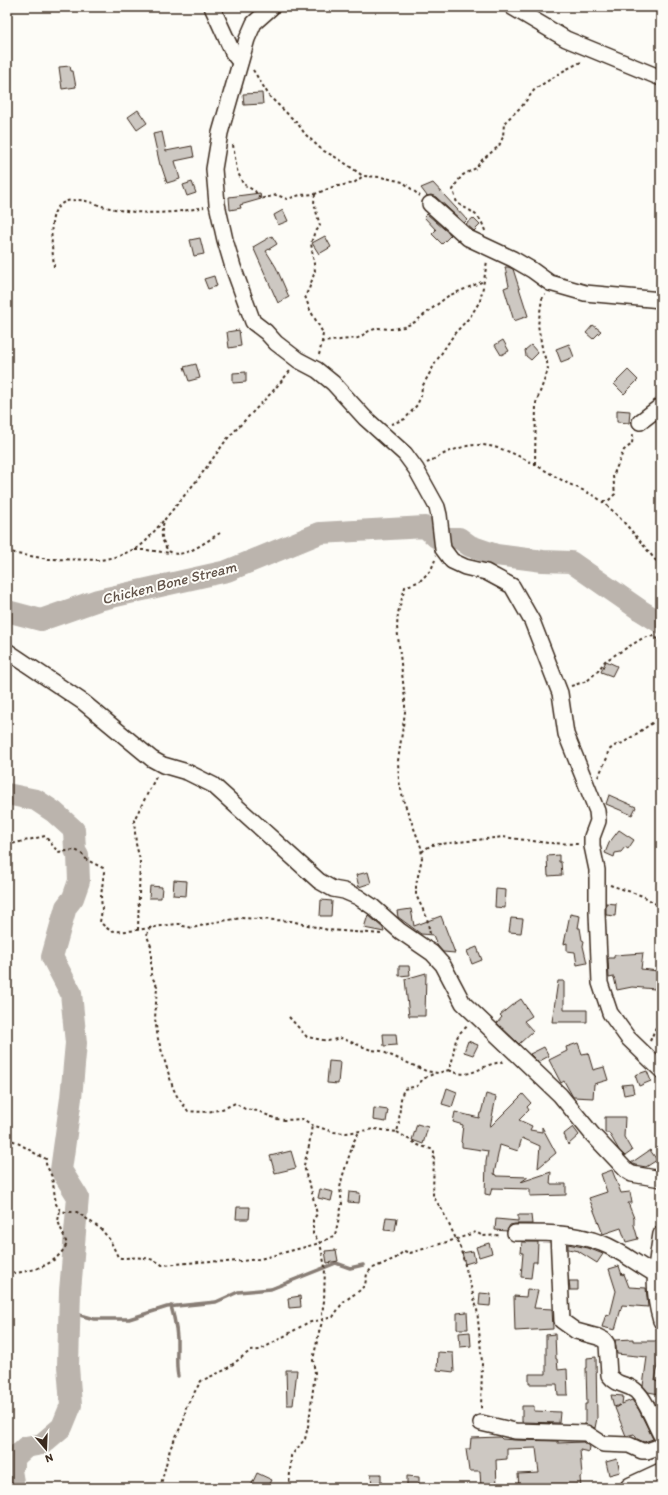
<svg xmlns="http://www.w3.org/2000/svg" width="668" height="1495" font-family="Itim,sans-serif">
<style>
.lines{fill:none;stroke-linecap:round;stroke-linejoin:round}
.stream{stroke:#887d74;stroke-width:3.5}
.river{stroke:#bbb4ad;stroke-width:22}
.building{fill:#cdc8c2;stroke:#3b2a1e}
.street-casing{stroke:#3b2a1e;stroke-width:18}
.secondary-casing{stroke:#3b2a1e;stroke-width:24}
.path{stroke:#3b2a1e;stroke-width:2;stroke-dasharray:3 3;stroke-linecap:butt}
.street{stroke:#fdfcf7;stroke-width:15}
.secondary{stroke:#fdfcf7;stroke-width:21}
.labels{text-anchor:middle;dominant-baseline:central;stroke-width:4;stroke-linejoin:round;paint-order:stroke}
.water-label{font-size:15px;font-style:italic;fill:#615349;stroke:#fdfcf7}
</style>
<rect width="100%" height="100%" fill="#fdfcf7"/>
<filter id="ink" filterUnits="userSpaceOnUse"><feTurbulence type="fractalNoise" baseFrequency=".025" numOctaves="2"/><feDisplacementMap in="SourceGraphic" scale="8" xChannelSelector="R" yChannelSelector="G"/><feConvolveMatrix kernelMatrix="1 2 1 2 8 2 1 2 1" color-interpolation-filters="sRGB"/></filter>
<g filter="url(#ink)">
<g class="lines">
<g class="stream">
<path d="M171,1306C175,1320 178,1333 177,1347C177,1358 176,1366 178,1376"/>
<polyline points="69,1312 94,1319 129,1319 167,1307 216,1302 238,1292 271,1289 336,1263 350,1268 363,1265"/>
</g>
<g class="river">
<polyline points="7,611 41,620 98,600 227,571 320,533 425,527 437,538 459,538 470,546 496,555 543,561 571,562 640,610 661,623"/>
<polyline points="7,794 36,800 54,812 74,830 75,850 78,855 79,881 73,898 66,907 52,957 71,993 76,1043 71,1098 61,1170 78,1197 70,1291 68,1366 71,1405 62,1427 42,1444 26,1447 16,1456 11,1470 14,1488"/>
</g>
</g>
<g class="building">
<polygon points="70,66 71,71 73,71 76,87 62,89 59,67"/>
<polygon points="262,93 263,104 244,105 243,94"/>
<polygon points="138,110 147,123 137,130 128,117"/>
<polygon points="162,132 166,151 192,146 194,157 175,161 180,179 167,183 161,165 160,165 153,134"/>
<polygon points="192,182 196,193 187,196 183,185"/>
<polygon points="433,183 467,220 464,223 436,197 431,195 427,196 421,188"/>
<polygon points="260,193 261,199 240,205 241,208 230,210 229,197"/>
<polygon points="283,210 288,221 278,225 274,215"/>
<polygon points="427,214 451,235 442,244 432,234 436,230 424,217"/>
<polygon points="473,218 480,225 474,231 466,224"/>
<polygon points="272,236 277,244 266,251 276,267 289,297 278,303 253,247"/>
<polygon points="325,236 331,247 319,254 312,243"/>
<polygon points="200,238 204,254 194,256 190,240"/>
<polygon points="505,267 508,267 513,269 528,316 514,321 504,288 509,286"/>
<polygon points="214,276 217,286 208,289 204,279"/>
<polygon points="593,325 601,331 593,339 586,333"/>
<polygon points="239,330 241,346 229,348 227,332"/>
<polygon points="503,340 509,351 501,355 495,345"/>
<polygon points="569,344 574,357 561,362 556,349"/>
<polygon points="531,345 538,353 531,360 526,356 525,350"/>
<polygon points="196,364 200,378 189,381 184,367"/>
<polygon points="628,370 638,380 624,394 614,384"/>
<polygon points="246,372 246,382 233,383 233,373"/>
<polygon points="617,410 630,411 629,423 617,422"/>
<polygon points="606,661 617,666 612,676 601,672"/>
<polygon points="609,795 636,807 632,815 606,804"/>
<polygon points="619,830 634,840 628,849 625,847 621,852 615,853 614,857 605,853 609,843"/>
<polygon points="559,855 559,862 561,862 562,875 548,876 547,856"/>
<polygon points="368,872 371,883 359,887 356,875"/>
<polygon points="174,880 187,881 186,896 173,895"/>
<polygon points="150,886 162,887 161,898 149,898"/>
<polygon points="496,889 506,890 505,908 495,907"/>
<polygon points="321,900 332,901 331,916 320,916"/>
<polygon points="606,903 616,904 615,916 606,915"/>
<polygon points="411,909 414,926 441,916 455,953 443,952 437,945 433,935 421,934 398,917 397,911"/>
<polygon points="570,914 580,916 578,928 580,928 582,940 584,941 583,946 587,963 577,965 575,952 567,951 567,943 564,944"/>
<polygon points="368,915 383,928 384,932 364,928"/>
<polygon points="511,918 523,919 521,933 509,932"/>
<polygon points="477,947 482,960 472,964 467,951"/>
<polygon points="643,953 641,969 658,971 655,989 632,987 617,990 614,977 609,978 608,958 614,958 614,955"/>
<polygon points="399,966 409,966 410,975 399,976"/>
<polygon points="426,973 425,1016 409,1016 405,979"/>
<polygon points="558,981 564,981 564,1010 587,1010 587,1022 552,1022"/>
<polygon points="521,999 532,1016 524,1021 533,1031 519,1044 497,1023 502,1017 500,1015 512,1005"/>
<polygon points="383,1034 396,1034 397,1045 384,1046"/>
<polygon points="468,1041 478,1045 473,1055 464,1052"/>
<polygon points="578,1043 582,1054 588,1053 593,1070 604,1067 608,1080 594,1084 593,1098 573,1097 564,1081 561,1083 549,1060 567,1051 566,1047"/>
<polygon points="544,1047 549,1056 538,1062 530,1054"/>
<polygon points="329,1061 340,1062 338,1084 327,1083"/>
<polygon points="647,1071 651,1081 639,1086 635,1075"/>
<polygon points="632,1084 634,1093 624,1095 622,1085"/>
<polygon points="447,1088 457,1092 452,1107 442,1104"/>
<polygon points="486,1094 496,1097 490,1127 523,1094 531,1103 527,1107 529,1110 519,1120 532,1126 530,1130 542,1132 542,1127 556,1153 538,1168 540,1146 522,1138 518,1151 500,1145 494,1174 497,1175 497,1176 528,1177 521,1182 551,1172 550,1184 566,1184 566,1195 530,1196 530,1189 492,1188 490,1195 485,1194 486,1162 488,1151 462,1147 462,1143 461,1142 463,1125 453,1122 455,1112 479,1118 480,1113 481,1113"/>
<polygon points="374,1108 388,1110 386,1122 373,1120"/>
<polygon points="605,1117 625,1117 624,1137 632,1151 625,1156 619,1150 609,1133 605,1133"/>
<polygon points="417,1124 428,1127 423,1144 412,1140"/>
<polygon points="573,1127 579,1135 568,1145 564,1134"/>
<polygon points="650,1150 657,1160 646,1167 635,1165 631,1163"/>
<polygon points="291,1151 296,1168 275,1173 270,1156"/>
<polygon points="612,1170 621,1193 630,1192 632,1203 628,1203 634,1218 634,1225 638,1239 626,1242 621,1228 603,1234 589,1198 607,1192 601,1174"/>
<polygon points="320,1189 333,1192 331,1201 318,1198"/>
<polygon points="349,1192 360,1193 359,1203 348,1202"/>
<polygon points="237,1207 250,1207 249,1219 236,1219"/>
<polygon points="518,1215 531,1215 532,1224 515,1224 510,1225 507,1231 495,1230 496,1219 518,1221"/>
<polygon points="386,1217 397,1218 395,1231 384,1230"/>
<polygon points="522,1242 538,1242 537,1262 533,1262 531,1278 521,1277 523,1253 521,1253"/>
<polygon points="489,1243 492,1253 479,1257 476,1247"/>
<polygon points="568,1244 588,1248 603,1254 597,1263 578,1251 568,1249"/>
<polygon points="336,1250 338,1261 327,1263 325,1251"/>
<polygon points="473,1251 475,1261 465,1264 462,1253"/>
<polygon points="619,1266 622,1275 624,1274 629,1287 646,1288 648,1307 622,1305 615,1330 602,1327 606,1314 610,1315 616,1291 609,1269"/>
<polygon points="569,1281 578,1281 578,1290 570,1290"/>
<polygon points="527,1289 538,1290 534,1308 552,1309 553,1329 515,1331 514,1296 526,1297"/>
<polygon points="480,1293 491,1294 490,1306 479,1305"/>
<polygon points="300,1296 301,1307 289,1308 288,1298"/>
<polygon points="467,1312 468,1329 457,1329 457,1313"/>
<polygon points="470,1332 471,1346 460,1347 459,1333"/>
<polygon points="555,1334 556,1359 557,1359 558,1370 567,1369 568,1395 558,1395 557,1384 529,1384 529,1374 546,1374 546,1335"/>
<polygon points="633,1339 633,1341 661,1341 661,1360 658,1365 655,1381 661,1382 659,1394 648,1392 643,1386 647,1357 617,1354 615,1340"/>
<polygon points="438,1352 453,1353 454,1372 437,1370"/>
<polygon points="596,1357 597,1418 595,1428 585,1424 585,1404 587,1404 586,1368 587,1368 587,1358"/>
<polygon points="286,1370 297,1370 293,1405 287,1405"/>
<polygon points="611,1395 623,1396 622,1404 632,1400 639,1410 653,1439 644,1442 637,1439 634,1434 626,1436 615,1408 620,1405 614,1407"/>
<polygon points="522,1406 534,1406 534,1411 560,1412 559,1423 522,1422"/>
<polygon points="500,1437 502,1439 515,1440 558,1441 558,1443 583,1442 590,1447 589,1452 580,1450 582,1476 580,1477 581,1488 519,1488 518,1474 539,1473 536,1448 507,1449 507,1459 496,1460 497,1487 481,1488 480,1471 469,1471 466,1449 470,1449 471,1438"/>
<polygon points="617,1459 620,1472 609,1475 606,1462"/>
<polygon points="257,1473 272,1480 268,1488 250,1488"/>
<polygon points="371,1474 381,1474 381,1486 372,1487"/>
<polygon points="407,1476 419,1477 419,1488 407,1488"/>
</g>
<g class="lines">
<defs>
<g id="street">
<polyline points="212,7 233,53 240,62"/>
<polyline points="272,7 254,23 247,39 220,133 214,169 217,204 225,240 233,267 253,322 266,332 276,343 298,360 317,370 333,383 365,418 405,454 416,469 437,507 439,515 443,549 452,561 465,567 486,572 512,586 532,621 560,693 566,734 597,811 598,821 592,837 592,846 597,870 597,913 600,983 610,1013 628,1038 661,1070"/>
<polyline points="512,7 566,39 661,78"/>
<polyline points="430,204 468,238 513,259 532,270 550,283 585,293 661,300"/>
<polyline points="640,422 661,406"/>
<polyline points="7,651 83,702 152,759 163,765 187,772 213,785 319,881 333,889 344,891 358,897 373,907 400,931 432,953 443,965 463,1003 560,1095 592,1134 627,1171 632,1174 661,1179"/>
<path d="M515,1233C544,1233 574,1232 601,1243C620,1250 637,1264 655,1274"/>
<path d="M558,1234L562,1321L576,1331L598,1337L604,1340L607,1344L609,1375C618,1387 627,1383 636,1391C646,1400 654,1422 661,1435"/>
<path d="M661,1234C656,1266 651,1288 661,1321"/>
<polyline points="481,1423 515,1431 586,1433 603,1444 629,1445 642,1451 647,1451 661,1446"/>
</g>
<polyline id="secondary" points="631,1488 661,1474"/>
</defs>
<use href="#street" class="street-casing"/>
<use href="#secondary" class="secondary-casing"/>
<g class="path">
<polyline points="253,70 270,97 298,124 305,134 322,150 339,159 363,176"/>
<polyline points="233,145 237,170 243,184 255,191 260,199 277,195 287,199 300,195 315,194 333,187 354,183 363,176 381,177 403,182 420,196"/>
<polyline points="315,194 314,203 320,226 314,234 311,243 315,271 309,289 305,296 310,310 323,333 322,342"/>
<path d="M485,231C480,213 471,212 457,203L453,190L457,182L463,175L476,168L482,160L499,146L503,137L504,123L522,106L535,89L565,70L583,61"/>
<path d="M54,267C53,252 47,219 58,207C63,201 70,200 77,200C88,200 99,206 110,208C139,215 175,214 204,207"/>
<polyline points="319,355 322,342 358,338 369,331 378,328 391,329 404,327 415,322 448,296 484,281"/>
<polyline points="391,424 405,419 417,405 421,396 422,387 437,360 455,333 470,317 480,301 483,287 487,261"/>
<path d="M427,463C440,455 459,446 475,445C505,443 541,469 567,483C578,488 595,495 604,503C626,522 643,545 661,567"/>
<polyline points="535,464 536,403 548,370 547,362 543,353 538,325 542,299 545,294"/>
<polyline points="603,501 608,501 615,494 613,476 624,450 632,444 633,433"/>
<path d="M220,533C206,541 173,569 164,543C160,535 162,527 165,519L198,479L227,439L273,391L290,371"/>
<polyline points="7,550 17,554 49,559 101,560 119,556 139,547 146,541 163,521"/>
<polyline points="135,550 147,550 170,553"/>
<polyline points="571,686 587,681 598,671 605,661 643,638 652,636 656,637 661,644"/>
<polyline points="598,777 607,758 608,751 614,746 623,743 661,717"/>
<path d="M7,845L45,836L58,852L75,850L81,853L87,860L103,868L104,872L101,896L102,910L100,922C103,925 106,928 110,930C125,935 162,924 181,924L183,926L193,928L215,922L242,918L291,921L328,930L382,934"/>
<polyline points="422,852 425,849 432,845 503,837 548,843 578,844"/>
<polyline points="610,885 643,896 661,907"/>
<path d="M151,927L148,931L147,936L151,946V975L157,986L155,1019L158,1039L173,1088L177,1096L188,1111C205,1113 220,1112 235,1103L245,1109L258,1111L276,1119L285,1120L303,1119L312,1125L334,1132L346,1133L375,1129L397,1132C401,1118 398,1103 404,1089L417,1086L423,1079L435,1073"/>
<polyline points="138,930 140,860 136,844 134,820 156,777"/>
<polyline points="430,934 427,918 416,895 416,885 422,858 421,847 404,802 399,781 398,761 405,712 405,700 397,627 398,613 405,587 420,581 431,570 435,560"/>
<path d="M289,1017L307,1037L328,1041L341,1038L371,1050L381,1051L426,1071L438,1073L449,1070C455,1058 452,1045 459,1034C461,1031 465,1029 468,1025"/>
<polyline points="650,1041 661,1016"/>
<path d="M449,1070C466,1078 473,1072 489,1065C494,1063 499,1063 504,1061"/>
<polyline points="397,1132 418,1145 434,1150 433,1196 442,1210 460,1247 477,1309 482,1362 481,1410"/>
<path d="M7,1138C21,1143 32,1153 46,1159V1164L52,1177L56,1204L60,1210L65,1212H77L101,1229L110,1240L118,1257L121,1258C135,1258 150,1255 162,1265L212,1261L225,1262L241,1261L260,1259L320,1243L335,1235L342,1204L340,1188L342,1178L354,1141L359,1132"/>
<path d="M7,1274C31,1271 54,1268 67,1244L58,1221L60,1210"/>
<polyline points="160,1488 170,1449 184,1420 186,1407 201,1381 225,1370 250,1351 260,1350 307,1323 333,1317 343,1302 359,1291 365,1285 367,1274 371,1269 396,1258 404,1251 410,1253 460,1238 476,1232 483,1236 501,1235"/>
<polyline points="289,1488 291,1456 305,1439 309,1422 315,1373 313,1360 319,1332 323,1319 322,1314 324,1301 325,1267 320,1243 313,1234 313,1220 317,1214 310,1185 307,1179 304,1165 309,1146 312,1125"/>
</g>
<use href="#street" class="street"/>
<use href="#secondary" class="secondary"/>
</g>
</g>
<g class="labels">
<g class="water-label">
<text transform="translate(169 583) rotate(-14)">Chicken Bone Stream</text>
</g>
</g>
<rect width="668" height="1495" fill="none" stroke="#fdfcf7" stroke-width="24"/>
<rect x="12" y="12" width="644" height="1471" fill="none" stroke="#3b2a1e" stroke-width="1.5" filter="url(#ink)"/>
<g transform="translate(46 1449) rotate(161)" stroke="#fdfcf7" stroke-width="3" paint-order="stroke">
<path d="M0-3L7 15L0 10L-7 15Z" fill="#3b2a1e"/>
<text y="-6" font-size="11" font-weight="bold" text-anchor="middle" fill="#3b2a1e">N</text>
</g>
</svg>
